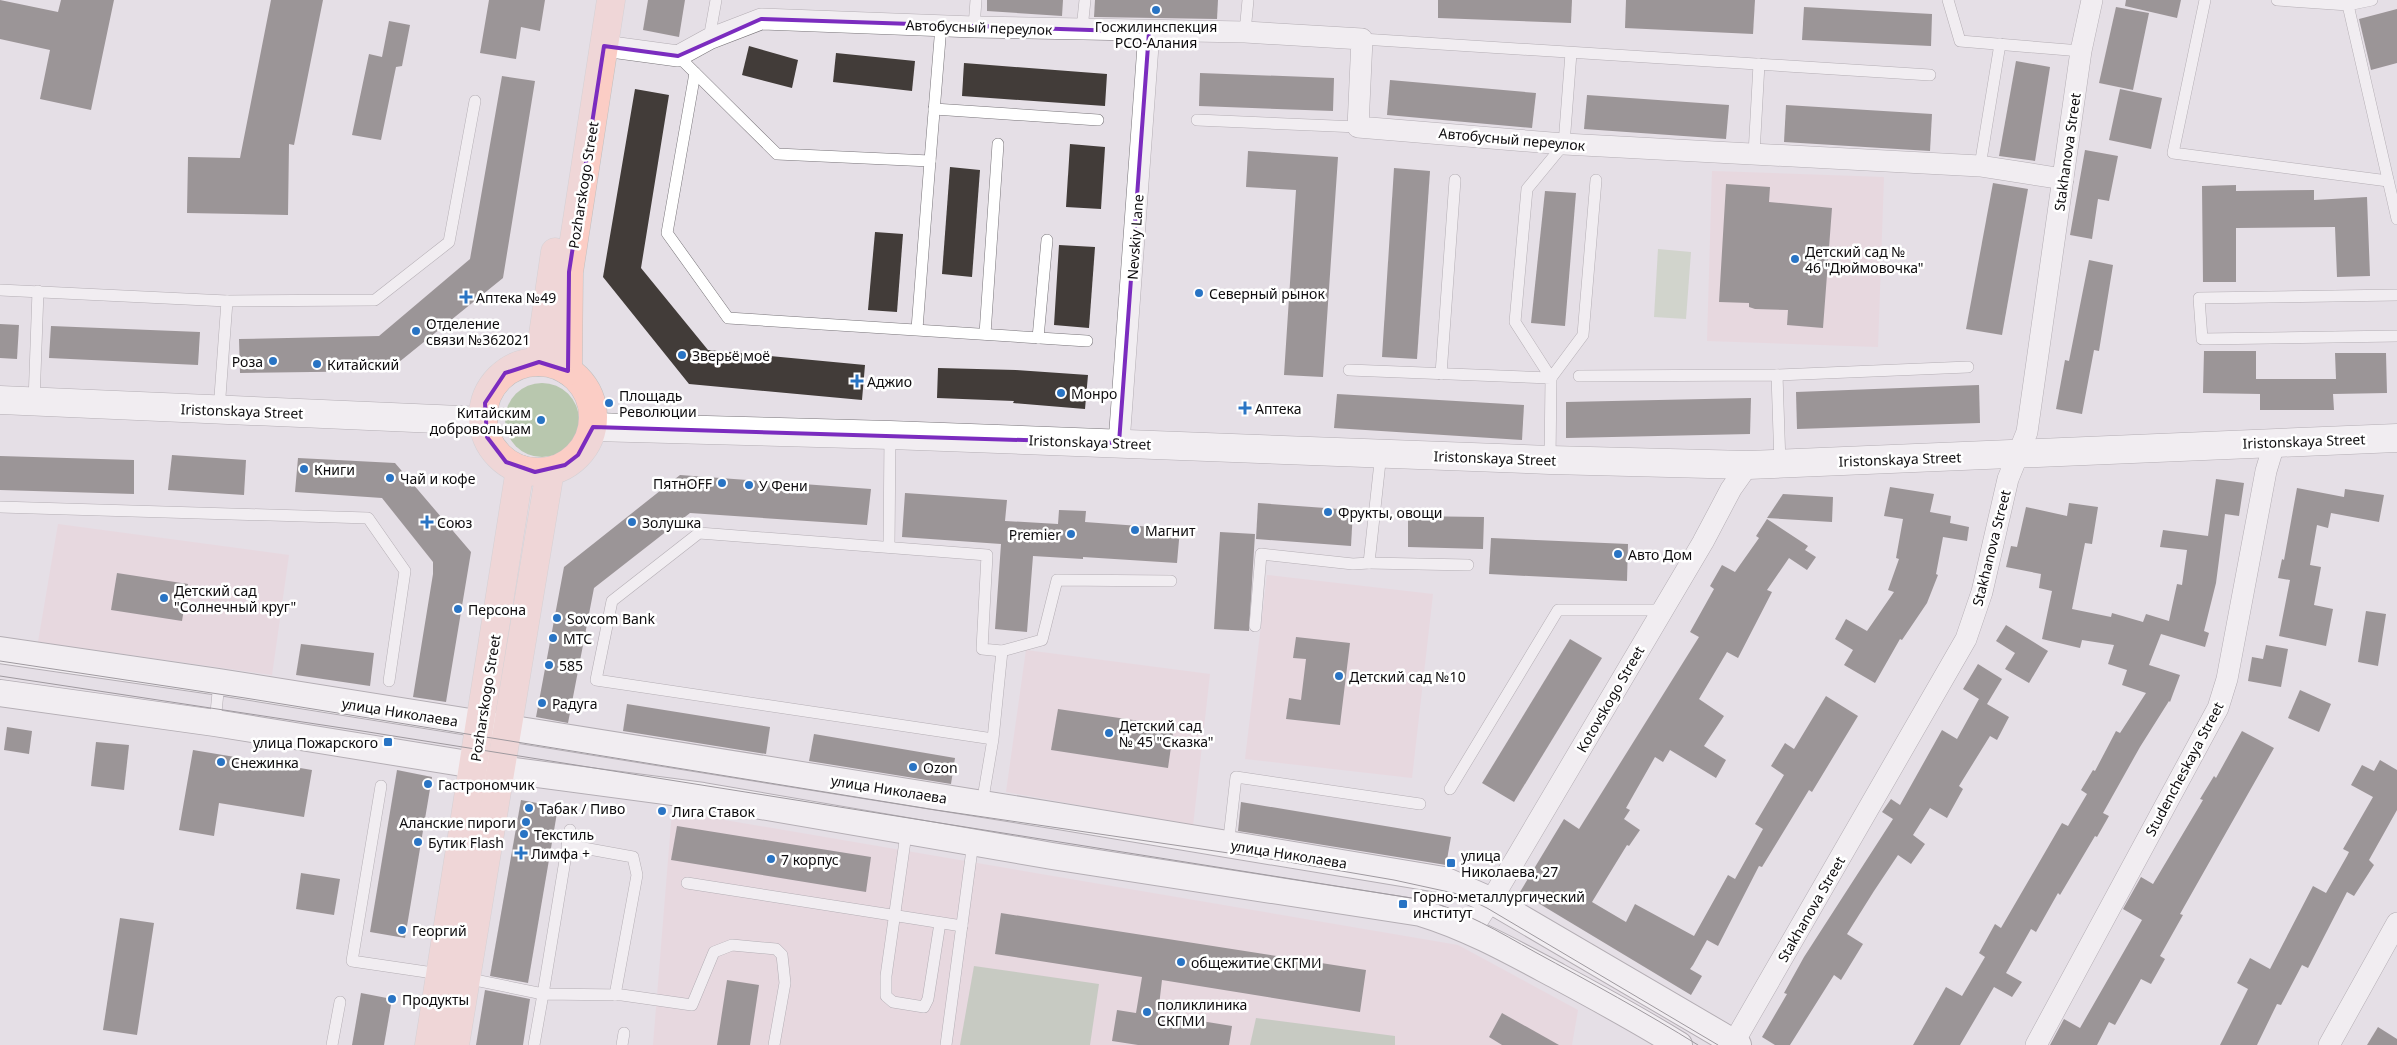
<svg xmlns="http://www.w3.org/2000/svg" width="2397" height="1045" font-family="'Noto Sans',sans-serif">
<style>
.education{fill:#e9d0d8}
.green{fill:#b8c7ae}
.forest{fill:#a2b298}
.building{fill:#423c39}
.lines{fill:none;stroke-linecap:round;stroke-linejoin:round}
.service-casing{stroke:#787479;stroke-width:12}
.minor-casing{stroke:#787479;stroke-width:22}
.tertiary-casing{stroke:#787479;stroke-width:28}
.secondary-casing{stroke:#787479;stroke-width:29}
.primary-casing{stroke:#c0c0c0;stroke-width:29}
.service{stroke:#fff;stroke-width:11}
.minor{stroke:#fff;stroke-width:21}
.tertiary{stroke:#fff;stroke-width:26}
.secondary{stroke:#fff;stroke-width:28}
.primary{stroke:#fbcdc5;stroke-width:28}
.tram{stroke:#484549;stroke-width:1}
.marked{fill:none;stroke:#7b2cbf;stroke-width:4;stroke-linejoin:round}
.poi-dot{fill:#2974c4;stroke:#fff;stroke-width:2}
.labels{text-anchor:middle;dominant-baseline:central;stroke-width:5;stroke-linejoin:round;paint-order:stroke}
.poi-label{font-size:14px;fill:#0e0c0e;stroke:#fff;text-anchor:start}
.street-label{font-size:14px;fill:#0e0c0e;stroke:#fff}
</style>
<rect width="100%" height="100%" fill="#e5dfe6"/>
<g class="education">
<polygon points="1712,171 1884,177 1878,347 1707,341"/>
<polygon points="58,524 289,555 272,675 38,642"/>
<polygon points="1267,575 1433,594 1412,778 1245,759"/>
<polygon points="1026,650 1210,674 1193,826 1006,792"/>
<polygon points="672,811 1458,945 1578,1010 1572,1045 653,1045"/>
</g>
<g class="green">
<polygon points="1658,249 1691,252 1686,319 1654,317"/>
<circle cx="542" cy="420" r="37"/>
</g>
<g class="forest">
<polygon points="974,966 1099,984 1090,1045 960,1045"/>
<polygon points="1256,1018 1395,1036 1395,1045 1250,1045"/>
</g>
<g class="building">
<polygon points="0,0 58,12 61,0 114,0 91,110 40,99 50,50 0,39"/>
<polygon points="271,0 323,0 294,145 289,144 288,215 187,213 188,157 240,158"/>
<polygon points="489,0 545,0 540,31 521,27 516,59 480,53"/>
<polygon points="648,0 685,0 679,37 643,30"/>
<polygon points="987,0 1063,0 1062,16 987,11"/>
<polygon points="1095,0 1218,0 1217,19 1094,17"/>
<polygon points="1438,0 1572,0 1571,23 1438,18"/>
<polygon points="1626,0 1755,0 1753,34 1625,28"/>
<polygon points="2126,0 2181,0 2177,18 2125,6"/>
<polygon points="1804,7 1932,14 1931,46 1802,40"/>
<polygon points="2116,7 2149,13 2133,90 2099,83"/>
<polygon points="2397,9 2397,63 2371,70 2359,19"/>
<polygon points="389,21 410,25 402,66 396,67 381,140 352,135 369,54 382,57"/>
<polygon points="749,46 798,60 792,88 742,75"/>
<polygon points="836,53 915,61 912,91 833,82"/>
<polygon points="2016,61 2050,67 2035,161 1999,156"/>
<polygon points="964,63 1107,74 1105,106 962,96"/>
<polygon points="1200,73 1334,78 1333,111 1199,106"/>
<polygon points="502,76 535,81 503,278 388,371 240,373 239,339 379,336 470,259"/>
<polygon points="1390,80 1536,93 1532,128 1387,115"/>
<polygon points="635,89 669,95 641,268 708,350 865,365 862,400 689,384 603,277"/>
<polygon points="2120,89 2162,98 2151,149 2109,140"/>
<polygon points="1587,95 1729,105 1726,139 1584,129"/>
<polygon points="1786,105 1932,114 1930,151 1784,142"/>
<polygon points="1070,144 1105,147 1101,209 1066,207"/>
<polygon points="2085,150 2118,156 2109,201 2098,199 2092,239 2070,235"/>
<polygon points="1248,151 1338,157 1323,377 1284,375 1296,190 1246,187"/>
<polygon points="950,167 980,170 972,277 942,274"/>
<polygon points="1394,168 1430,171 1417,359 1382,357"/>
<polygon points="1993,183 2028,189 2002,335 1966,329"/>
<polygon points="1726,184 1770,187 1769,202 1832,208 1823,328 1787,325 1788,310 1755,309 1749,307 1749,303 1719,302"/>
<polygon points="2236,185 2236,191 2314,190 2314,200 2367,197 2370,276 2337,277 2335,227 2236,228 2236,282 2203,282 2202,186"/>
<polygon points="1545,191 1576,193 1565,326 1531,323"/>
<polygon points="875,232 903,234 897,312 868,310"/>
<polygon points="1059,245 1095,247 1089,328 1054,325"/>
<polygon points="2089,260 2113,265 2099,351 2094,350 2082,414 2056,409 2065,360 2069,361"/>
<polygon points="0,324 19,325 17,359 0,358"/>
<polygon points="51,326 200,332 198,365 49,358"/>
<polygon points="2204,351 2256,351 2256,379 2336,379 2335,353 2386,353 2387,393 2333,394 2334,410 2260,410 2260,394 2203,393"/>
<polygon points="938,368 1016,370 1088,375 1085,409 1013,403 1014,401 937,398"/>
<polygon points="1979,385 1980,423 1797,429 1796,392"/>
<polygon points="1337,394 1524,405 1522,440 1334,428"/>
<polygon points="1751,398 1750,434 1566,438 1566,402"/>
<polygon points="172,455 246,460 244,495 168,490"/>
<polygon points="0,456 134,460 134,494 0,490"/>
<polygon points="298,458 395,463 471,552 446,702 413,697 433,574 433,562 382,498 295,492"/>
<polygon points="680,475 871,489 867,525 690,513 594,588 568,723 536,717 564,567"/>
<polygon points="2216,479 2244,483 2239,516 2225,514 2216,583 2204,631 2209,633 2205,647 2161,634 2149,665 2180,675 2170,702 2169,701 2140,747 2103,813 2109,816 2097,837 2095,836 2060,895 2058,893 2036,932 2031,929 2006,973 2022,982 2012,997 1994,987 1960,1045 1913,1045 1946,987 1962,996 1985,957 1979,953 1995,924 2001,928 2062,823 2068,826 2087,794 2081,790 2093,770 2095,771 2116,731 2120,733 2146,693 2122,685 2127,670 2108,664 2114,645 2082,640 2080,648 2042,639 2052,591 2039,588 2041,574 2006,567 2011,546 2017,547 2026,507 2067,516 2069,503 2098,507 2092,544 2085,543 2072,609 2111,617 2112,613 2143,622 2146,614 2169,621 2177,584 2182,585 2187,550 2160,547 2163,530 2208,536"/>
<polygon points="1890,487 1934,494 1930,512 1951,516 1950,523 1969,527 1967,541 1943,537 1936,574 1938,575 1927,603 1902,640 1900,639 1875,683 1844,665 1853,650 1835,639 1846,619 1867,631 1894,592 1888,590 1899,559 1896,558 1903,519 1884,516"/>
<polygon points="2297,488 2344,497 2345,489 2384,495 2379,522 2331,513 2328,528 2317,525 2310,565 2321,567 2314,605 2333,609 2326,646 2279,636 2290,580 2278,578 2282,559 2284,560"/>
<polygon points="905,493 1007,500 1005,521 1058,524 1059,510 1086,511 1085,522 1180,529 1177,563 1083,557 1083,559 1033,556 1027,632 995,629 1001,544 902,537"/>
<polygon points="1783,494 1833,497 1832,522 1767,518"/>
<polygon points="1258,503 1353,510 1351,546 1256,539"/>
<polygon points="1408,516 1484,517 1483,549 1408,547"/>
<polygon points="1767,519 1808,546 1805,550 1816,557 1807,570 1789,558 1767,590 1772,592 1738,658 1727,652 1699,699 1724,716 1704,746 1726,760 1716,778 1670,750 1663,762 1655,757 1626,808 1630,810 1624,819 1640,830 1629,846 1627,845 1592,902 1626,922 1635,904 1694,936 1728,875 1735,879 1763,829 1755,824 1784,775 1771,766 1785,743 1794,749 1826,696 1858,716 1812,792 1809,790 1762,867 1759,866 1718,946 1707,940 1693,965 1690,969 1702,976 1691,995 1520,892 1564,819 1579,829 1699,637 1690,632 1714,589 1710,586 1722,565 1735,572 1759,538 1756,536"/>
<polygon points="1220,532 1255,534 1249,631 1214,629"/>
<polygon points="1491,538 1628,544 1627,581 1489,574"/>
<polygon points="117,573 188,584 182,621 111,610"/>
<polygon points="2366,611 2386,614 2378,666 2358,662"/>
<polygon points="2006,625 2048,651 2029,683 2005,669 2015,653 1996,641"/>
<polygon points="1296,637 1350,643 1340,725 1286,719 1289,698 1301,700 1306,659 1293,658"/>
<polygon points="1570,639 1602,658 1514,802 1482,783"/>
<polygon points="301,644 374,653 370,686 296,675"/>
<polygon points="2266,645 2288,649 2281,687 2248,681 2252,657 2263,659"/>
<polygon points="1978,664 2002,679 1987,704 2009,717 1997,740 1990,736 1959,786 1963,789 1947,818 1930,808 1913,835 1925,844 1911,864 1898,855 1874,891 1847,934 1863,944 1841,980 1834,975 1790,1045 1775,1045 1762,1037 1787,994 1784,993 1804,957 1893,819 1882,812 1891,799 1900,805 1942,730 1957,739 1979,699 1963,689"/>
<polygon points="2300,690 2331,704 2319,732 2288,718"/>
<polygon points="627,704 770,727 766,754 623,731"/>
<polygon points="1058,709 1174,726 1168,768 1051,750"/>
<polygon points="7,727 32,731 29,754 4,750"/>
<polygon points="2242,731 2274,748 2180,914 2183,915 2160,956 2165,959 2151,984 2141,979 2115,1025 2109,1022 2097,1045 2050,1045 2064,1019 2080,1028 2142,920 2123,909 2141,877 2153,884 2203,800 2200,799 2214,776 2216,778"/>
<polygon points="814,734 955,758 951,784 809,761"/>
<polygon points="96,742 129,745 124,790 91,786"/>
<polygon points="193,750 312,770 304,817 219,803 214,836 179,830"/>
<polygon points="2380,760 2397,770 2397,810 2369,860 2374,865 2354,896 2347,892 2308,968 2302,965 2281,1005 2277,1004 2257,1045 2220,1045 2248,989 2237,983 2250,958 2270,969 2313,886 2326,893 2347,856 2349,852 2343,849 2373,797 2351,785 2362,765 2374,771"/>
<polygon points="397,770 432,777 405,938 370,932"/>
<polygon points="521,800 558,807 528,983 490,976"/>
<polygon points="1241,802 1451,837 1446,865 1238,831"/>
<polygon points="677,826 871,857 866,892 671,860"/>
<polygon points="301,873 340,879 334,915 296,909"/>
<polygon points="1001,913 1366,970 1360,1012 1162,980 1158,1014 1232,1026 1229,1045 1138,1045 1112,1041 1117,1010 1136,1013 1142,977 995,954"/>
<polygon points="120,918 154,923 137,1035 103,1030"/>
<polygon points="727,980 759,985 750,1045 717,1045"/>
<polygon points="485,990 530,999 523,1045 476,1045"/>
<polygon points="361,993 392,999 384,1045 352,1045"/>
<polygon points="1502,1013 1559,1045 1502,1045 1489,1037"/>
<polygon points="2378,1027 2397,1039 2397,1045 2367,1045"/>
</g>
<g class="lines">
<defs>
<g id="service">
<polyline points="1948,0 1960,41 2081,51"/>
<polyline points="2205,0 2173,153 2388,181"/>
<polyline points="2277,0 2348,5 2372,0"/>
<polyline points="2348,5 2397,219"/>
<polyline points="974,27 976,0"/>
<polyline points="1082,29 1085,0"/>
<polyline points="1245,32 1248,0"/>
<polyline points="709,39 716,0"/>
<polyline points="1362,39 1930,75"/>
<polyline points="1571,53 1564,144 1527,189 1515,322 1551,378 1583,335 1596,180"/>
<polyline points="678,56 777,154 930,161 917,329"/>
<polyline points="695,73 667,233 728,318 1087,341"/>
<polyline points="934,109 1098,120"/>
<polyline points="1197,120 1358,127"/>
<polyline points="1754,154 1759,64"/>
<polyline points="930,161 941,26"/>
<polyline points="1980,166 2000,44"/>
<polyline points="0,290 227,301"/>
<polyline points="2397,295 2199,298 2202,339 2397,336"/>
<polyline points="985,334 998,144"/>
<polyline points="1038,338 1047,240"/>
<polyline points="1349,370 1551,378 1550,460"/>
<polyline points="1441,374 1455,180"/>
<polyline points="1777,375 1968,367"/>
<polyline points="1579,376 1777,375 1780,464"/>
<polyline points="34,402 38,291"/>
<polyline points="219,410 227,301 375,300 449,242 475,101"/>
<polyline points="0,507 368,518 405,571 389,681"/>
<polyline points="889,547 890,435"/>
<polyline points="1369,563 1468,565"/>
<polyline points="1255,626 1261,554 1353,564 1369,563 1381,453"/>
<polyline points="1002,651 1042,640 1057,580 1171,581"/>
<polyline points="215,723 219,682"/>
<polyline points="381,786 352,961 440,974"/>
<polyline points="1450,789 1558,610 1663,610"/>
<polyline points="982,804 993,739 596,680 612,601 699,533 987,555 982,649 1002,651 993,739"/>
<polyline points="905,841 886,976 886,996 893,1002 924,1007 928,999 940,923"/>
<polyline points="1225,843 1229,838 1236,777 1420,804"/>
<polyline points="567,845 633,857 637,875 615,995"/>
<polyline points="687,883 962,926"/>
<polyline points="465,978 543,994 570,830"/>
<polyline points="332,1045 340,1002"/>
<polyline points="534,1045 543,994 622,995 692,1005 714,952 732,945 776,949 782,955 785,983 774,1045"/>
<polyline points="622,1045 624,1033"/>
<polyline points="946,1045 973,842"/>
</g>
<g id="minor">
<polyline points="604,46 678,56 709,39 761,19 974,27 1245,32 1362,39 1358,127 1564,144 1980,166 2063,179"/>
<polyline points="1119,443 1149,32"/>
<polyline points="1470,932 1495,894 1703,542 1731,489 1748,465"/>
<polyline points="1734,1042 1966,639 1982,592 2008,479 2027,432 2081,51 2092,0"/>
<polyline points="2036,1045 2218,708 2227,679 2266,471 2275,441"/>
<polyline points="2329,1045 2397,923"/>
</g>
<g id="tertiary">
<polyline points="0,650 219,682 1058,816 1444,880 1492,901 1738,1045"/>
<path d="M0,693L215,723L499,769L703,796L1052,856L1421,913C1470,928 1514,953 1559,977C1600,999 1640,1021 1679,1045"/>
</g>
<g id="secondary">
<polyline points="0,400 483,421"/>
<polyline points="593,427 890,435 1550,460 1748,465 2397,438"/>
</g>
<g id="primary">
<polyline points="539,362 555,252"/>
<circle cx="538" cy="417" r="55"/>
<polyline points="568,371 569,272 611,0"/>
<polyline points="429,1045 520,469"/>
<polyline points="455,1045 550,471"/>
</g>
</defs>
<use href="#service" class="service-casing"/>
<use href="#minor" class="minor-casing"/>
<use href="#tertiary" class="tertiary-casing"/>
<use href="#secondary" class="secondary-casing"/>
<use href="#primary" class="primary-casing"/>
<use href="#service" class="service"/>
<use href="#minor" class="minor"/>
<use href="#tertiary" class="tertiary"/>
<use href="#secondary" class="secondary"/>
<use href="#primary" class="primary"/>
<g class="tram">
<polyline points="0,661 245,698 936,810 1283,861 1394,880 1458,894 1487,908 1718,1045"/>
<path d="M0,676L362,731L1424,900C1465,911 1499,932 1535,952C1590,982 1645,1012 1698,1045"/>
</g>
</g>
<path d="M0 0H2397V1045H0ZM761,19L1149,32L1119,443L593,427L578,455L565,465L535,472L506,462L487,437L485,403L505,373L539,362L568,371L569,272L604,46L678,56Z" fill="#e5dfe6" fill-opacity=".55" fill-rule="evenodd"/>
<path class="marked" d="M761,19L1149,32L1119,443L593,427L578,455L565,465L535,472L506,462L487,437L485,403L505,373L539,362L568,371L569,272L604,46L678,56Z"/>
<g class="poi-dot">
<circle cx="1156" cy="10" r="5"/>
<circle cx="1795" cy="259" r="5"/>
<circle cx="1199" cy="293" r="5"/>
<path d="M463.5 289.5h5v5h5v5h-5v5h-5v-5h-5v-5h5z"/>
<circle cx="416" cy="331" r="5"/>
<circle cx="682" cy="355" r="5"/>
<circle cx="273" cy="361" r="5"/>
<circle cx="317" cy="364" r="5"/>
<path d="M854.5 373.5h5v5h5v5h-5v5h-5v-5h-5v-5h5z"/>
<circle cx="1061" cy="393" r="5"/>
<circle cx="609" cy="403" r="5"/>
<path d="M1242.5 400.5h5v5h5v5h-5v5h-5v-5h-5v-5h5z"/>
<circle cx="541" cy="420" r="5"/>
<circle cx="304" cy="469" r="5"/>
<circle cx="390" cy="478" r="5"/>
<circle cx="722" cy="483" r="5"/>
<circle cx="749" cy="485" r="5"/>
<circle cx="1328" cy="512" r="5"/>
<path d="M424.5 514.5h5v5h5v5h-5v5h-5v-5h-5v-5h5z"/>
<circle cx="632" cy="522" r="5"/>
<circle cx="1135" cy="530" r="5"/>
<circle cx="1071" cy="534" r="5"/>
<circle cx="1618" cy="554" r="5"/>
<circle cx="164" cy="598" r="5"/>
<circle cx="458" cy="609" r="5"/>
<circle cx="557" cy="618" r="5"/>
<circle cx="553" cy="638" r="5"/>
<circle cx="549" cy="665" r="5"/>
<circle cx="1339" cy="676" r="5"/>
<circle cx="542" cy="703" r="5"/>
<circle cx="1109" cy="733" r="5"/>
<rect x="383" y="737" width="10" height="10" rx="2.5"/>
<circle cx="221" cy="762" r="5"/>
<circle cx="913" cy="767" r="5"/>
<circle cx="428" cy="784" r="5"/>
<circle cx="529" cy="808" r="5"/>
<circle cx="662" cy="811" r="5"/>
<circle cx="526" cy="822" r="5"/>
<circle cx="524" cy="834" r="5"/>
<circle cx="418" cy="842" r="5"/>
<path d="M518.5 845.5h5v5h5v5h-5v5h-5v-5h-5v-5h5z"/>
<circle cx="771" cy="859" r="5"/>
<rect x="1446" y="858" width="10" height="10" rx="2.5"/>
<rect x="1398" y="899" width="10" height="10" rx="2.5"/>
<circle cx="402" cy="930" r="5"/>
<circle cx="1181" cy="962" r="5"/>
<circle cx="392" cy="999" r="5"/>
<circle cx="1147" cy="1012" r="5"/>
</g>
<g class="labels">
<g class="poi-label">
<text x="1156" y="26" text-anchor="middle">Госжилинспекция<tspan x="1156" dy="16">РСО-Алания</tspan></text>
<text x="1805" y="251">Детский сад №<tspan x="1805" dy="16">46 "Дюймовочка"</tspan></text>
<text x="1209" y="293">Северный рынок</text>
<text x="476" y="297">Аптека №49</text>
<text x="426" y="323">Отделение<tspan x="426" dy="16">связи №362021</tspan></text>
<text x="692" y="355">Зверьё моё</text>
<text x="263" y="361" text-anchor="end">Роза</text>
<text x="327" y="364">Китайский</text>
<text x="867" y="381">Аджио</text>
<text x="1071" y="393">Монро</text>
<text x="619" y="395">Площадь<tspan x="619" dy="16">Революции</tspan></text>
<text x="1255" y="408">Аптека</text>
<text x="531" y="412" text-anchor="end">Китайским<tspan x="531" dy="16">добровольцам</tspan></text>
<text x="314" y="469">Книги</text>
<text x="400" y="478">Чай и кофе</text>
<text x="712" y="483" text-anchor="end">ПятнOFF</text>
<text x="759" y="485">У Фени</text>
<text x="1338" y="512">Фрукты, овощи</text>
<text x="437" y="522">Союз</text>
<text x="642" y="522">Золушка</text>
<text x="1145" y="530">Магнит</text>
<text x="1061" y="534" text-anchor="end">Premier</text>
<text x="1628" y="554">Авто Дом</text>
<text x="174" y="590">Детский сад<tspan x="174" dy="16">"Солнечный круг"</tspan></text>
<text x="468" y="609">Персона</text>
<text x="567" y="618">Sovcom Bank</text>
<text x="563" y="638">МТС</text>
<text x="559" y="665">585</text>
<text x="1349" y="676">Детский сад №10</text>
<text x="552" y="703">Радуга</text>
<text x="1119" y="725">Детский сад<tspan x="1119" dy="16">№ 45 "Сказка"</tspan></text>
<text x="378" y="742" text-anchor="end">улица Пожарского</text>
<text x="231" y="762">Снежинка</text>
<text x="923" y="767">Ozon</text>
<text x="438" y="784">Гастрономчик</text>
<text x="539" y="808">Табак / Пиво</text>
<text x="672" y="811">Лига Ставок</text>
<text x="516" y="822" text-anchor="end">Аланские пироги</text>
<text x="534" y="834">Текстиль</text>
<text x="428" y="842">Бутик Flash</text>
<text x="531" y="853">Лимфа +</text>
<text x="1461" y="855">улица<tspan x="1461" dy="16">Николаева, 27</tspan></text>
<text x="781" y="859">7 корпус</text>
<text x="1413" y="896">Горно-металлургический<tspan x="1413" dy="16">институт</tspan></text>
<text x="412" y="930">Георгий</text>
<text x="1191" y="962">общежитие СКГМИ</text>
<text x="402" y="999">Продукты</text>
<text x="1157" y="1004">поликлиника<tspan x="1157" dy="16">СКГМИ</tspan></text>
</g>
<g class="street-label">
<text transform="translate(979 27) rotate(2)">Автобусный переулок</text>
<text transform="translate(1512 139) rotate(5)">Автобусный переулок</text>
<text transform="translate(2067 152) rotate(-82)">Stakhanova Street</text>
<text transform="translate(583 185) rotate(-81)">Pozharskogo Street</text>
<text transform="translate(1135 237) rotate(-86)">Nevskiy Lane</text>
<text transform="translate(242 411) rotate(2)">Iristonskaya Street</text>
<text transform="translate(2304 441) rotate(-2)">Iristonskaya Street</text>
<text transform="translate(1090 442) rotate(2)">Iristonskaya Street</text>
<text transform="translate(1495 458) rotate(2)">Iristonskaya Street</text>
<text transform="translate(1900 459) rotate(-2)">Iristonskaya Street</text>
<text transform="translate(1991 548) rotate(-76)">Stakhanova Street</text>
<text transform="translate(485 698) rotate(-81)">Pozharskogo Street</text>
<text transform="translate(1610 699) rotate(-60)">Kotovskogo Street</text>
<text transform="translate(400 712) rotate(9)">улица Николаева</text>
<text transform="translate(2184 769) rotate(-62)">Studencheskaya Street</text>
<text transform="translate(889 789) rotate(9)">улица Николаева</text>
<text transform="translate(1289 854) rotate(9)">улица Николаева</text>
<text transform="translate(1811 909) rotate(-60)">Stakhanova Street</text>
</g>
</g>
</svg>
